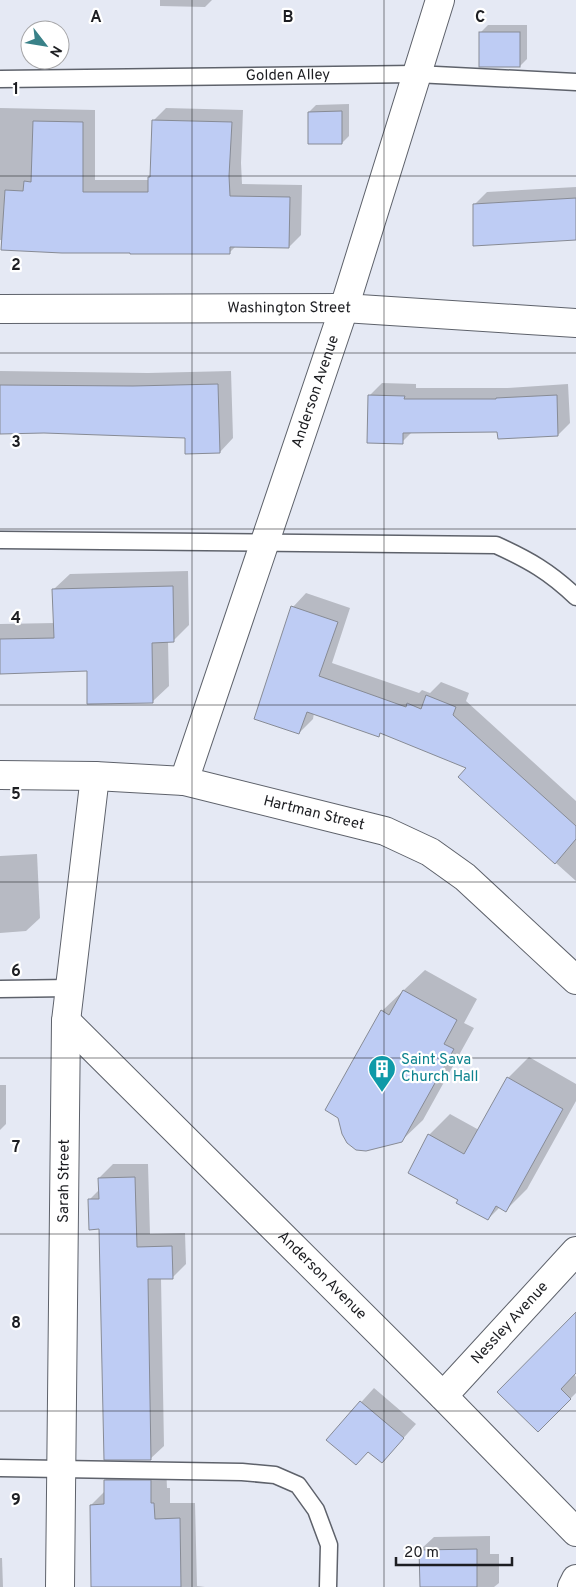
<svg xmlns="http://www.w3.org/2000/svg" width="576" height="1587" font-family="Overpass,sans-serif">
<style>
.shadow{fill:#0003}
.building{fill:#beccf4;stroke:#878b95}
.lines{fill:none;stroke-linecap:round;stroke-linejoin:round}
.service-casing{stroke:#5e626b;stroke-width:19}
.minor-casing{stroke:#5e626b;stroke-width:30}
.secondary-casing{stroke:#5e626b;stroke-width:30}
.service{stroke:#fff;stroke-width:16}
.minor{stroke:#fff;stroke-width:28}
.secondary{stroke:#fff;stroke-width:28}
.grid{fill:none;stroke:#1d1e22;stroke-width:1;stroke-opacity:0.55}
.labels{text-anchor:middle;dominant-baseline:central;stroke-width:4.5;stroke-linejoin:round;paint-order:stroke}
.street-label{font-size:15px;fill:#1d1e22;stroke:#fff}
.culture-label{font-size:15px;fill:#0d838f;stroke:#fff;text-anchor:start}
.grid-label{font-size:16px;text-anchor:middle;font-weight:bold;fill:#1d1e22;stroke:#fff;stroke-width:4.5;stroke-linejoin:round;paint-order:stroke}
</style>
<rect width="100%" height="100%" fill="#e5e9f4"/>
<g class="shadow">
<polygon points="160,0 212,0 205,7 160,6"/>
<polygon points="488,25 527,25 527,59 520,66 481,32"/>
<polygon points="349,104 349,136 342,143 309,112 316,105"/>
<polygon points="0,108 95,110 95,180 149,180 152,175 153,121 166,108 243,110 241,163 242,184 302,185 301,235 289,247 236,246 229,253 0,240"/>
<polygon points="576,187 576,239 475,204 487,192"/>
<polygon points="0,371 148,373 231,371 233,438 220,452 186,436 44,432 0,432"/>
<polygon points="382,383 416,384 416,388 508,388 568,384 570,423 558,435 499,431 413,431 402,442 370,395"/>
<polygon points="188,571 189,625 173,641 168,641 169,686 153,701 88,670 0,672 0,624 55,623 54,589 70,574"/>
<polygon points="306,593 350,608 332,663 419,693 422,690 430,693 441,682 469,693 466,701 576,801 576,881 460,777 468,767 381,732 378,735 314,713 313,719 299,733 293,607"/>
<polygon points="37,854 40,918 26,931 0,933 0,856"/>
<polygon points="425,970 477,999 464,1023 474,1028 423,1120 401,1141 382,1011"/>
<polygon points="529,1057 576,1084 576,1101 527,1189 506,1210 500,1207 488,1219 459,1200 429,1135 450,1114 479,1130 508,1078"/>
<polygon points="0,1085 6,1085 6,1124 0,1130"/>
<polygon points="113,1164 148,1164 150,1234 185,1233 186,1264 172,1278 161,1278 164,1446 150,1459 101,1228 89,1200 100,1189 99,1178"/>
<polygon points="576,1313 576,1372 574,1374 576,1377 576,1393 538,1431"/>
<polygon points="374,1388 416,1424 382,1462 369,1451 327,1440"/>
<polygon points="121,1464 166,1465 167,1488 170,1488 170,1503 195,1503 197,1586 205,1587 92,1587 91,1505 105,1491 105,1480"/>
<polygon points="490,1536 490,1554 499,1554 499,1583 494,1587 421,1587 420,1550 434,1537"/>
<polygon points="0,1558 2,1558 3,1587 0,1587"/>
</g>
<g class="building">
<rect x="479" y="32" width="41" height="35"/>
<polygon points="342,111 342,144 308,144 308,112"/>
<polygon points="152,120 232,122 229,176 230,196 290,197 289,248 230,247 230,254 130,254 130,253 62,253 1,250 5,190 23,191 24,181 31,182 33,121 83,122 83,192 148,192 148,177 150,177"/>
<polygon points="576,198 576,240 473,246 473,204"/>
<polygon points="218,384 220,453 185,454 185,438 44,433 0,434 0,385 133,386"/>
<polygon points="368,395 405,396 404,399 496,399 496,398 557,395 558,436 498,439 497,432 403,433 403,444 367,443"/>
<polygon points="173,586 174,642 152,643 153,703 87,704 87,671 0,674 0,639 54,638 52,589"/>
<polygon points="291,606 338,622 319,676 406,707 407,703 421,709 426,695 456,707 453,715 576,826 576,839 555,864 458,777 466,768 380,733 379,737 307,712 299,734 254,719"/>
<polygon points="403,990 457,1020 444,1044 454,1049 402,1142 366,1151 356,1150 347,1143 342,1134 338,1118 325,1110 381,1010 389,1015"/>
<polygon points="507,1077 563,1109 506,1212 496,1206 488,1220 456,1203 458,1200 408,1173 428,1134 464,1154"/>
<polygon points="135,1177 137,1247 172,1246 173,1279 148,1279 151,1460 104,1460 99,1229 89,1230 88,1199 99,1199 98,1178"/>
<polygon points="576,1312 576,1373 561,1389 571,1399 538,1432 497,1392"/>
<polygon points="360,1401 404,1438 382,1463 368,1452 356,1465 326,1440"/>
<polygon points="104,1480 151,1480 151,1503 154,1503 155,1519 180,1518 181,1587 91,1587 90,1505 104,1504"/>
<polygon points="477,1549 477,1587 420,1587 419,1550"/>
</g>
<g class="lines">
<defs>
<g id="service">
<path id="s1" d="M0,79L416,74L576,82"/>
<path d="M0,540L496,545C529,560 550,572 576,597"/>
<polyline points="0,989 70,988"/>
<polyline points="0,1468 242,1472 275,1475 298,1485 316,1510 329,1545 328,1587"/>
</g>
<g id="minor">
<path id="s2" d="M0,309L344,308L576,323"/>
<path id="s3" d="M184,781L344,308L440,0"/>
<path id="s4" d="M66,1021L443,1396L576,1532"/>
<path id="s5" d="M443,1396L576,1251"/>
<path id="s6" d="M60,1587L66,1021L95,776"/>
<polyline points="572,1587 576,1579"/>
</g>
<g id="secondary">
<path id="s7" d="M0,775L95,776L184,781L385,831L430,852L465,877L576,980"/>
</g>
</defs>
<use href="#service" class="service-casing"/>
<use href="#minor" class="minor-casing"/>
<use href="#secondary" class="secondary-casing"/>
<use href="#service" class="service"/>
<use href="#minor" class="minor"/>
<use href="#secondary" class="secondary"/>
</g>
<path class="grid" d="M192,0V1587M384,0V1587M0,176H576M0,353H576M0,529H576M0,705H576M0,882H576M0,1058H576M0,1234H576M0,1411H576"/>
<defs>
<symbol id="building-pin" viewBox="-11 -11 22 30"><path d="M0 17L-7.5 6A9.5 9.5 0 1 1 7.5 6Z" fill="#0f9aa8" stroke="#fff"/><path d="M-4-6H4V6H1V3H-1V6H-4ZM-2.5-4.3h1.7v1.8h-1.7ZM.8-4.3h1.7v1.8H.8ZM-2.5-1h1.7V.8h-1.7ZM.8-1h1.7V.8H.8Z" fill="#fff"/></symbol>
</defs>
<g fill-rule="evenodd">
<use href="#building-pin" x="366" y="1053" width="32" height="43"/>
</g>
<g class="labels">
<g class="street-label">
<text stroke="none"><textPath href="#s1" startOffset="288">Golden Alley</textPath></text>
<text stroke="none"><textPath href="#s2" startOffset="289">Washington Street</textPath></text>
<text stroke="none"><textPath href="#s3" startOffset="411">Anderson Avenue</textPath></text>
<text stroke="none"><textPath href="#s7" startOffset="318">Hartman Street</textPath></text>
<text stroke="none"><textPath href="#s6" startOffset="406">Sarah Street</textPath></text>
<text stroke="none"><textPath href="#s4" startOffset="361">Anderson Avenue</textPath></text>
<text stroke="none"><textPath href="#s5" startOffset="99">Nessley Avenue</textPath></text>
</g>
<g class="culture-label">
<text x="401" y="1060">Saint Sava<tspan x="401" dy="17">Church Hall</tspan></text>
</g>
</g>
<g class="grid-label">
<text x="96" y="22">A</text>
<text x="288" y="22">B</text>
<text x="480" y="22">C</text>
<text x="16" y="94">1</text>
<text x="16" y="270">2</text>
<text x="16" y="447">3</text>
<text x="16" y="623">4</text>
<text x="16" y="799">5</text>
<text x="16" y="976">6</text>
<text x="16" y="1152">7</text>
<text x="16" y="1328">8</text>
<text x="16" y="1505">9</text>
</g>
<g transform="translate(45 45) rotate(121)"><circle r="24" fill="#ffffff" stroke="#a5a5a7"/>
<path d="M0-4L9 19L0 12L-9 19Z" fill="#398188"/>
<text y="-8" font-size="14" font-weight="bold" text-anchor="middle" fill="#1d1e22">N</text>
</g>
<path d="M396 1557v8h116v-8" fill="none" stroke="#1d1e22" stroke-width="2.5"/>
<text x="404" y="1557" font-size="15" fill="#1d1e22" stroke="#ffffff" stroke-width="4" paint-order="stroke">20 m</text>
</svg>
